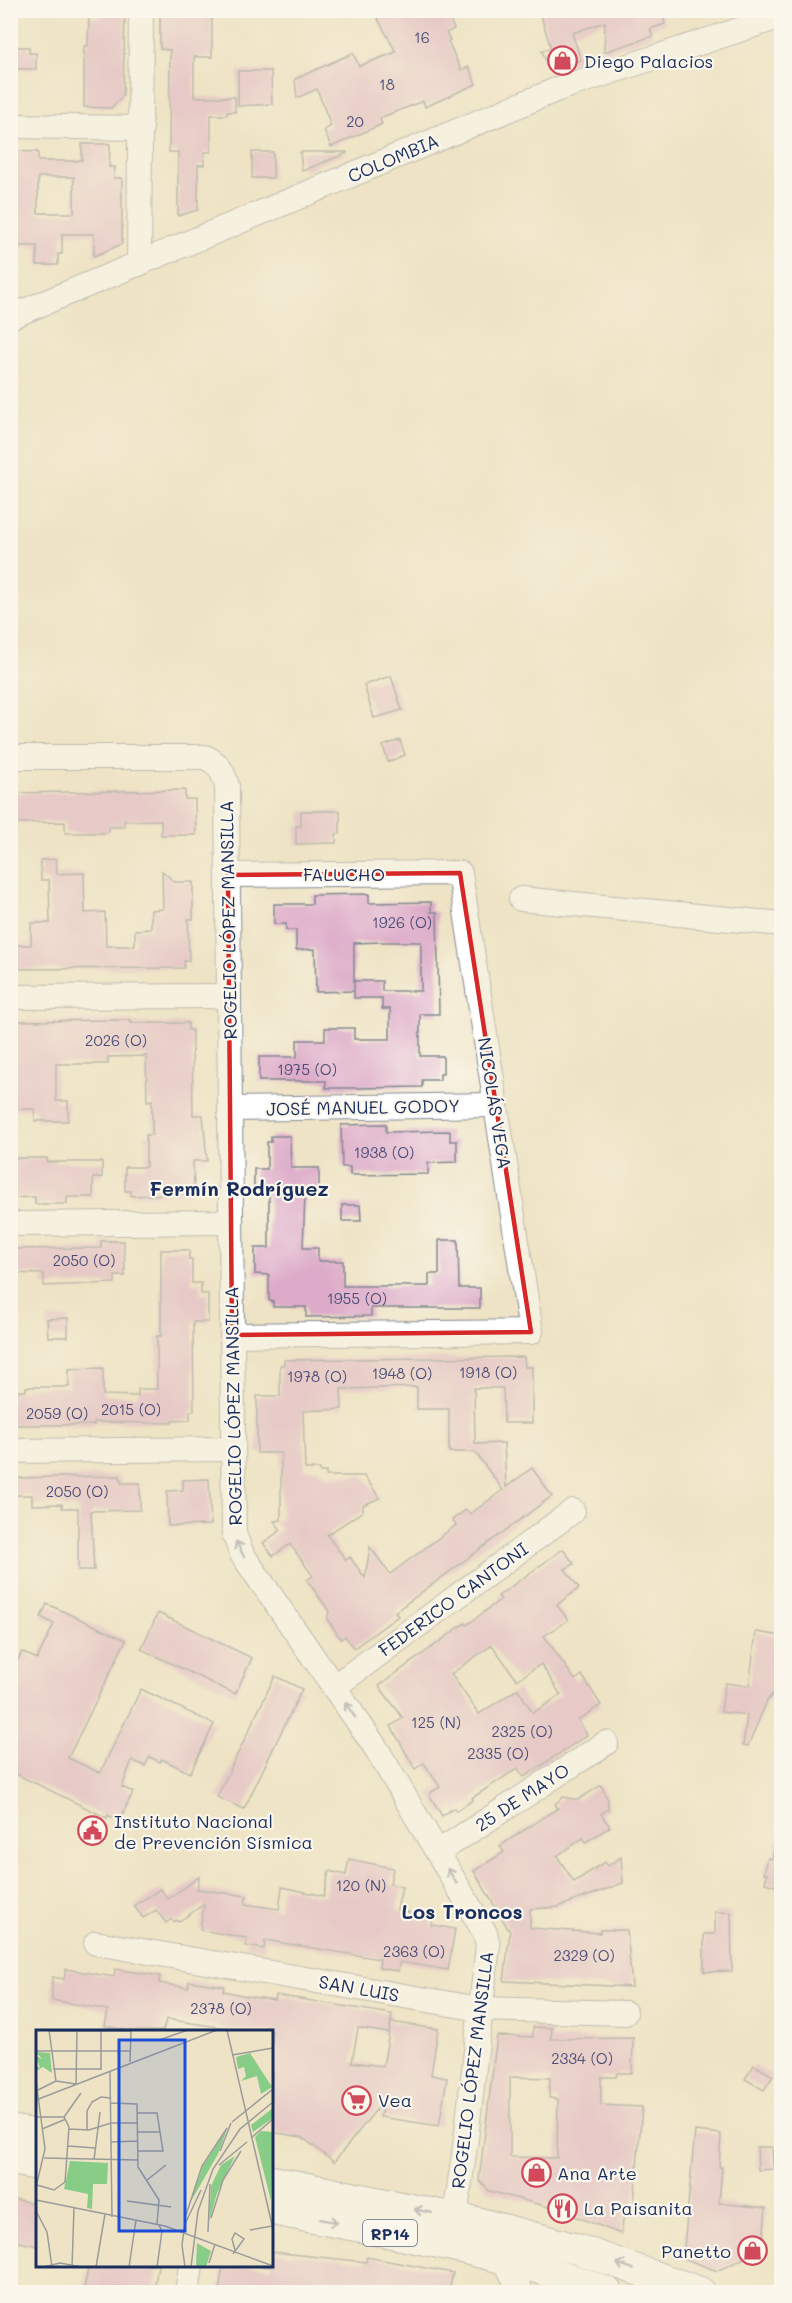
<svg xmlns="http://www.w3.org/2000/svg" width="792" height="2303" font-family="Mali,sans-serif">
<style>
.building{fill:#ddabc9;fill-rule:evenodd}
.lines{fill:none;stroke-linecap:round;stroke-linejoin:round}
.minor-casing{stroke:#848991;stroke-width:26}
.major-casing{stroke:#848991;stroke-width:32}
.minor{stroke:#fff;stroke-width:24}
.major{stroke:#fff;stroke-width:30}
.oneway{stroke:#8d97ae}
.marked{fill:none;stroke:#d62828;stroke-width:4.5;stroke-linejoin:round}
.labels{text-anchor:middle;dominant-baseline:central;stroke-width:4.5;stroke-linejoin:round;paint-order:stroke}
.number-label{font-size:15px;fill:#4c4e79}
.shield{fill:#fbf7ec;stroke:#5e6b89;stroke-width:1.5}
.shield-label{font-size:16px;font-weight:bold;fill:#1b2f5e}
.poi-label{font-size:18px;fill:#1b2f5e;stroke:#fbf7ec;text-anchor:start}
.street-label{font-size:18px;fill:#1b2f5e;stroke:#fbf7ec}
.neighbourhood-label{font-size:20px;font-weight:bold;fill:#1b2f5e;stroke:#fbf7ec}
.inset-road{fill:none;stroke:#9a9b9b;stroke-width:1.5}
.view{fill:#1d4ed8;fill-opacity:0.15;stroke:#1d4ed8;stroke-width:3}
.inset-edge{fill:none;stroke:#1b2f5e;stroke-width:3}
</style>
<rect width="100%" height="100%" fill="#fbf7ec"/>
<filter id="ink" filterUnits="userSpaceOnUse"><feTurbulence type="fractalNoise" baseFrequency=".0167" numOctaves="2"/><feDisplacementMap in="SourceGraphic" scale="12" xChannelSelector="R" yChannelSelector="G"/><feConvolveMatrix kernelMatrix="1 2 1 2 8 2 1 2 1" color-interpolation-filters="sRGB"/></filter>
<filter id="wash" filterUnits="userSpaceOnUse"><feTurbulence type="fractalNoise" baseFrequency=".008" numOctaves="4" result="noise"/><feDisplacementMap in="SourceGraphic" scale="24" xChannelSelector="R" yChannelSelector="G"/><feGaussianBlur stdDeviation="1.35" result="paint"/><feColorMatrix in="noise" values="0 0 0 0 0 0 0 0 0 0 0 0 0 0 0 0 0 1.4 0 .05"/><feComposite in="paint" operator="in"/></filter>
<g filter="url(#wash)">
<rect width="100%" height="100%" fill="#eee3c4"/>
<g id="blocks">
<g class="building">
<polygon points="101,10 125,10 123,96 111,108 84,107 84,46 88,46 89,17 101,18"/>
<polygon points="160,10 212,10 212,57 194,57 194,97 235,97 235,112 227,112 227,115 211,115 211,152 204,152 204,165 198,165 198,210 178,216 178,152 169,152 170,50 160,49"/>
<polygon points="373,10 446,10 454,29 446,33 450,40 448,41 461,70 469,67 476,84 425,107 423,101 380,118 382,124 331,147 324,130 331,126 317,89 297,98 295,79 353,53 359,66 396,52"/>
<polygon points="539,10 661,10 665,24 650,29 653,36 604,52 605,22 572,33 581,60 549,70 542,51 551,48"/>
<polygon points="10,47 29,47 29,53 36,53 36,69 10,69"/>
<polygon points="238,71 271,71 272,104 238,106"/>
<path d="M82,144H110L109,167H115L114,178H122V244L94,256V234H62V254H58V265H37V246H10V151L38,152V161H74L82,160ZM38,177H74V213H38Z"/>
<rect x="252" y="152" width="21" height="26"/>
<polygon points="300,152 347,152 347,153 302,171"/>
<polygon points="391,676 402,710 374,718 364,685"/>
<polygon points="400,740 405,755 388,762 383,746"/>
<polygon points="185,790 185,799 195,799 196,835 161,835 161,820 124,821 124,827 109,827 109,832 104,833 65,833 65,822 10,823 10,793"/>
<polygon points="301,811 340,811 340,834 336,834 336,843 296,844 296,826 301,826"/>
<polygon points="56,859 57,874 84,873 85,913 105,912 106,946 135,946 135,930 151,929 151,910 163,909 162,871 175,882 193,882 193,919 188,919 189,961 184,961 184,968 10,969 10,945 31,945 31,923 50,923 49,880 41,880 40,860"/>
<polygon points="369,894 369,903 431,902 431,912 437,912 439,1014 420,1014 420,1056 443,1056 443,1074 440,1074 440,1080 422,1080 422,1087 355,1088 326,1088 326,1081 259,1081 259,1057 297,1057 297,1040 325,1040 325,1028 354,1028 354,1039 390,1039 390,1009 382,1009 382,998 354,998 354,981 382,981 382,991 421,991 421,942 382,942 354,943 354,991 316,992 315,949 296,950 296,930 286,930 286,924 274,924 274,904 312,904 312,895"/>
<polygon points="131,1020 131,1023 188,1023 188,1030 192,1030 193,1115 203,1115 207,1161 193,1161 194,1188 190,1188 190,1193 131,1196 131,1191 125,1191 125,1167 146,1167 146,1135 152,1135 152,1100 147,1101 146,1056 108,1057 108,1064 56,1064 56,1101 68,1101 68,1121 35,1121 35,1109 10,1109 10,1021"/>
<polygon points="386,1124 386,1132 450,1131 450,1141 457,1141 457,1162 428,1163 428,1174 350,1175 350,1167 342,1167 341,1125"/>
<polygon points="271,1136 290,1136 291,1168 319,1168 319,1195 305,1195 303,1248 318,1248 318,1261 343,1261 343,1286 429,1286 429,1274 439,1274 439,1240 458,1240 459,1288 480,1288 480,1308 371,1308 371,1316 306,1317 306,1307 273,1307 273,1301 269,1301 269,1275 255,1274 255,1248 269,1248 269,1195 254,1195 254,1169 267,1169 267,1142 271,1142"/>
<polygon points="10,1158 47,1158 47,1162 102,1162 102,1177 93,1178 93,1197 67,1197 67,1204 35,1204 35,1197 10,1198"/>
<polygon points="342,1205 360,1205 361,1221 342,1221"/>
<polygon points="101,1241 124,1241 125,1276 115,1276 115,1283 44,1286 44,1274 10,1273 10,1249 101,1248"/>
<polygon points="161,1250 189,1250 189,1259 192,1259 192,1283 201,1283 201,1294 208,1294 208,1322 193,1322 194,1411 190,1411 190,1420 172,1421 172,1423 94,1422 94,1425 10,1425 10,1391 26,1391 26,1387 69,1387 69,1369 103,1368 103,1395 138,1396 138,1389 157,1389 157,1336 161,1336"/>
<polygon points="68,1318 68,1337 48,1337 47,1319"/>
<path d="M524,1357L525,1367H532V1423H504L503,1388H474L475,1444L504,1443L506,1487L532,1468L552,1496L395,1612L398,1616L354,1648L345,1636L341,1639L327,1619L329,1611L307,1580L313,1576L290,1544L273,1556L263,1543L281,1530L274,1521L281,1520V1453H257V1396H280V1365H284V1360ZM417,1387V1409H449V1452H475L503,1490L470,1514L466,1510L452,1520L456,1525L390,1574L370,1547L365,1578L350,1557L346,1560L327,1535L363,1511V1505L380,1498L364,1476H326V1472H320V1469H305L303,1411L342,1409L341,1389Z"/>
<polygon points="120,1476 121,1483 140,1483 140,1510 91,1511 94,1570 78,1570 78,1508 62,1508 62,1504 32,1505 32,1495 10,1495 10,1478"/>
<polygon points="209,1479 211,1525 168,1526 167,1491 183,1490 183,1480"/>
<path d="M563,1549L574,1564L565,1569L579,1588L557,1605L568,1620L544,1636L575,1680L582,1675L601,1705L578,1720L587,1735L524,1777L518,1768L472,1798L473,1800L456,1811L454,1808L442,1816L429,1794L440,1787L424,1763L415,1769L391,1726L403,1718L379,1686L465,1623L467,1625L501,1599L498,1596ZM492,1645L517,1680L541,1664L561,1695L533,1713L518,1689L479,1714L451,1674Z"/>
<polygon points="47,1604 126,1640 68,1758 100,1773 141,1689 214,1724 190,1773 162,1759 160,1762 150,1757 145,1766 132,1760 122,1787 133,1792 119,1821 108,1815 107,1818 10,1771 10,1676 22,1652 37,1659 54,1624 41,1617"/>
<polygon points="158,1613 252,1658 235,1694 141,1649"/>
<polygon points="756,1632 782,1636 782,1682 767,1701 748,1746 743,1745 747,1715 721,1712 725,1683 749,1686"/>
<polygon points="275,1676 302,1689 244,1809 217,1797"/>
<polygon points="601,1785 608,1800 608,1809 601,1814 610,1827 586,1842 583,1838 557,1856 574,1882 605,1862 608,1866 621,1857 623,1883 558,1907 530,1909 530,1928 600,1933 600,1930 627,1930 632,1987 504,1981 510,1932 474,1871 504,1852 500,1846 558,1808 555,1804 563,1797 578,1800"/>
<polygon points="777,1840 782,1841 782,1888 765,1883 767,1874 764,1873 768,1858 772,1859"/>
<polygon points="349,1859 393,1868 390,1884 402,1887 397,1910 432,1917 431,1925 455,1929 448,1970 400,1962 398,1971 379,1968 380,1959 265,1940 264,1949 246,1946 247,1938 200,1930 204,1904 178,1922 176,1920 174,1922 171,1919 166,1923 156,1910 143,1918 134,1906 160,1889 168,1899 199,1877 197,1889 247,1896 245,1904 279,1909 282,1887 324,1896 329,1871 346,1875"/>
<polygon points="715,1912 731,1912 732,1971 704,1972 704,1934 715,1934"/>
<polygon points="66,1969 114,1977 115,1969 160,1976 159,1983 188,1988 189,1981 224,1986 223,1991 246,1996 275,2000 276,1995 392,2014 389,2033 358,2028 352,2062 383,2066 391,2022 438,2029 431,2075 447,2078 439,2126 380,2117 384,2100 334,2162 302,2137 272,2132 272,2031 231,2029 166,2019 163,2031 133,2031 105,2026 108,2010 52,2000 52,1977 64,1979"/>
<path d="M533,2027L552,2028L551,2039L633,2038L632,2073H617L616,2077H601V2105L642,2107L633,2215L624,2214L621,2234L556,2209L489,2191L479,2180L497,2036L533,2037ZM510,2077L550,2078L549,2098L558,2099L557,2158L510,2157Z"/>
<polygon points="754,2065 773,2076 764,2090 745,2079"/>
<polygon points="695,2131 721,2134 719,2167 722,2167 719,2203 766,2208 762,2250 717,2271 683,2258"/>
<polygon points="757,2147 772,2147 773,2169 758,2170"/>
<polygon points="14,2199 38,2204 38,2246 10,2240 10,2202 13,2202"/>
<polygon points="272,2252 366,2262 367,2257 453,2273 449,2292 219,2292 223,2265 272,2267"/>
<polygon points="89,2265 158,2265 154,2292 83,2292"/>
</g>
</g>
</g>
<g filter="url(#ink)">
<use href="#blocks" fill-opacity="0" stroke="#848991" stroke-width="1.5"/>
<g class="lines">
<defs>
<g id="minor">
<polyline points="10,126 141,128"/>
<polyline points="139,264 141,10"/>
<polyline points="10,317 558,89 782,16"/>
<path d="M10,757H205C219,763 223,772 227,786L234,1534L242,1554L376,1748L485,1933L488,1945L466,2139L455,2217"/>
<polyline points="228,875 460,873 531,1332 232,1335"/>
<polyline points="521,899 782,924"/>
<polyline points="10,997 229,996"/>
<polyline points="230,1109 495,1105"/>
<polyline points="10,1224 231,1222"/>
<polyline points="10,1451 233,1449"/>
<polyline points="334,1687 573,1511"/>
<polyline points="438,1852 606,1743"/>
<polyline points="96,1943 480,2009 625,2013"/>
<polyline points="499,2249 521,2292"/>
<polyline points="187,2292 191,2266"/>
</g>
<g id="major">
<polyline points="10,2130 38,2135"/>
<polyline points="10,2160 38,2165"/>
<polyline points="272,2181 480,2223 577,2249 700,2292"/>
<path d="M272,2210C385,2232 499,2250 607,2292"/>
</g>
</defs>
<use href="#minor" class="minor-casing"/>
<use href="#major" class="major-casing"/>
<use href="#minor" class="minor"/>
<use href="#major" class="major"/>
</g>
<defs><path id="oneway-shaft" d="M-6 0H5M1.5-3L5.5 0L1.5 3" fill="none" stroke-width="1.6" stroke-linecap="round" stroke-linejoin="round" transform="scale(1.5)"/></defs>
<g class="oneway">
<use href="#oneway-shaft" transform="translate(240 1549) rotate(-117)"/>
<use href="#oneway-shaft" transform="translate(350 1710) rotate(-125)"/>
<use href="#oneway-shaft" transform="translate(452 1876) rotate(-121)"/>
<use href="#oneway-shaft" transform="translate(423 2211) rotate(-169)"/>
<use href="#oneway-shaft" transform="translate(329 2221) rotate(11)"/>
<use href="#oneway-shaft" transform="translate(625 2266) rotate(-160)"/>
</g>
</g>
<path d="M0 0H792V2303H0ZM460,873L531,1332L232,1335L228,875Z" fill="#eee3c4" fill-opacity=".55" fill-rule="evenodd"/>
<path class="marked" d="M460,873L531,1332L232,1335L228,875Z"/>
<defs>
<symbol id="shop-ring" viewBox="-11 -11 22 22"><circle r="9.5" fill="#fbf7ec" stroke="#d1495b" stroke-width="1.5"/><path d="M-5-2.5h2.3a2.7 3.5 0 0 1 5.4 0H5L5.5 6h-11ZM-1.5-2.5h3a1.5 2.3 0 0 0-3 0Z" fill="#d1495b"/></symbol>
<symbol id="civic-ring" viewBox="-11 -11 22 22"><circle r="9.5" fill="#fbf7ec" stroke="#d1495b" stroke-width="1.5"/><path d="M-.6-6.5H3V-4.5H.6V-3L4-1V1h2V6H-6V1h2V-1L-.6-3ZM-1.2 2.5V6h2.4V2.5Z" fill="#d1495b"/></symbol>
<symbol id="supermarket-ring" viewBox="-11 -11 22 22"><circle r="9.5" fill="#fbf7ec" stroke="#d1495b" stroke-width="1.5"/><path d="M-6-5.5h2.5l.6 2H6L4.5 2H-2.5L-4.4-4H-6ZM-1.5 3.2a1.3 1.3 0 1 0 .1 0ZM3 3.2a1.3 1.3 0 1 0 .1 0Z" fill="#d1495b"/></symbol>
<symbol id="restaurant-ring" viewBox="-11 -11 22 22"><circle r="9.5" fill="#fbf7ec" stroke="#d1495b" stroke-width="1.5"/><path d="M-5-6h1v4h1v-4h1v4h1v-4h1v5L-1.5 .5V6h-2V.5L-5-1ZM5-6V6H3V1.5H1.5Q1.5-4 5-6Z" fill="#d1495b"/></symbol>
</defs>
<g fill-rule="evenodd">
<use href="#shop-ring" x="546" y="44" width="33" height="33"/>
<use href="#civic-ring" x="76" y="1814" width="33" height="33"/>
<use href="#supermarket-ring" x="340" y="2084" width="33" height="33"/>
<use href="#shop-ring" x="520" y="2156" width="33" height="33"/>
<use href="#restaurant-ring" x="546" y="2192" width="33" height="33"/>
<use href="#shop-ring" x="736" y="2234" width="33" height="33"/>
</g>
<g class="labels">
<g class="number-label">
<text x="422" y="37">16</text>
<text x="387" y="84">18</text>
<text x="355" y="121">20</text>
<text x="402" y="922">1926 (O)</text>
<text x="116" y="1040">2026 (O)</text>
<text x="307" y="1069">1975 (O)</text>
<text x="384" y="1152">1938 (O)</text>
<text x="84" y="1260">2050 (O)</text>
<text x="357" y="1298">1955 (O)</text>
<text x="488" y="1372">1918 (O)</text>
<text x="402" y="1373">1948 (O)</text>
<text x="317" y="1376">1978 (O)</text>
<text x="131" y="1409">2015 (O)</text>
<text x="57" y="1413">2059 (O)</text>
<text x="77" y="1491">2050 (O)</text>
<text x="436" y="1722">125 (N)</text>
<text x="522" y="1731">2325 (O)</text>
<text x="498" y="1753">2335 (O)</text>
<text x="361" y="1885">120 (N)</text>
<text x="414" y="1951">2363 (O)</text>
<text x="584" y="1955">2329 (O)</text>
<text x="221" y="2008">2378 (O)</text>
<text x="582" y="2058">2334 (O)</text>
</g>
<rect class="shield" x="363" y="2220" width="54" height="26" rx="4.5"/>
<g class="shield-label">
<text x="390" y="2233">RP14</text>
</g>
<g class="poi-label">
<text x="584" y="61">Diego Palacios</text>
<text x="114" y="1821">Instituto Nacional<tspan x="114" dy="21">de Prevención Sísmica</tspan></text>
<text x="378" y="2100">Vea</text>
<text x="557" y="2173">Ana Arte</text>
<text x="584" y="2208">La Paisanita</text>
<text x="731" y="2251" text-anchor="end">Panetto</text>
</g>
<g class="street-label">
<text transform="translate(393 158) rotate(-23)">COLOMBIA</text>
<text x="344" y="874">FALUCHO</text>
<text transform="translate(228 920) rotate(-91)">ROGELIO LÓPEZ MANSILLA</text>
<text transform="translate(495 1103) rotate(81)">NICOLÁS VEGA</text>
<text transform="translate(363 1107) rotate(-1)">JOSÉ MANUEL GODOY</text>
<text transform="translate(233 1406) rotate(-91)">ROGELIO LÓPEZ MANSILLA</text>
<text transform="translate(453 1599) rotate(-36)">FEDERICO CANTONI</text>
<text transform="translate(522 1797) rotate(-33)">25 DE MAYO</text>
<text transform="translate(359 1988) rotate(10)">SAN LUIS</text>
<text transform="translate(472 2070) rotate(-83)">ROGELIO LÓPEZ MANSILLA</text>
</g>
<g class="neighbourhood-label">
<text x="239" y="1188">Fermín Rodríguez</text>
<text x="462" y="1911">Los Troncos</text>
</g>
</g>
<g transform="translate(36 2030)">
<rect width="237" height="237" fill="#eee3c4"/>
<path d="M0,22L14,23L16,43L7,37L0,41V36L4,38L0,26L6,29ZM214,23L236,57L225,64L221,46L205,51L210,46L208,37L202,39L200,27ZM237,78V88L217,102L215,95ZM191,99L182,124L154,173L167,136ZM225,101L237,102L235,171L219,107ZM199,126L181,163L173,192L175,156L185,135ZM34,131L72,133L71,154H57L56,179L51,178L52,164L28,159ZM161,213L175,221L170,237H160Z" fill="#87cc87"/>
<path class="inset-road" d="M13,0L20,51M191,0L237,199M13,1H95M123,10L152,0M0,21H95M196,25L237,18M94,32L95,1M17,39H65M65,40V0M74,41L76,187M0,51L9,119L0,157M20,51L40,54M40,55L41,0M0,61L20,51M0,70L181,0M75,73L101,74L102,137L123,170L121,194M102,83H121L127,121H102M0,87H28M28,87L45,63M196,92L237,59M6,99L30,89M33,99L53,100L75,93H102M51,100V81L56,72L65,67L74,68M102,102H124M215,108L237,89M75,112L102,111M32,116L59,118M184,121L195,93M8,128L102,130M58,130L64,82M183,135L211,112M111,150L130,135M1,155L18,160L29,152L33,97L28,87M0,170L129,196L237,236M91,171L135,177M0,181L11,202L16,237M150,185L166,136L191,98M175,188L187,150L205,121M149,194L165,160M214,200L236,196M172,202L174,154M146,215L149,193M146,215L149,237M197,224L208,209L199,203L196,209L199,220M173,233L179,214M7,237L24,233L46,237M36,237L38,178M60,237L69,184M93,237L100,190M121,237L126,201L123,195M155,237L162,181L177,139L204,99L237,72"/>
<path class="view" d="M83,10H149V201H83Z"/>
<rect width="237" height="237" class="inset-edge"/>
</g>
<rect width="792" height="2303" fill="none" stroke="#fbf7ec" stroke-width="36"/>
</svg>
